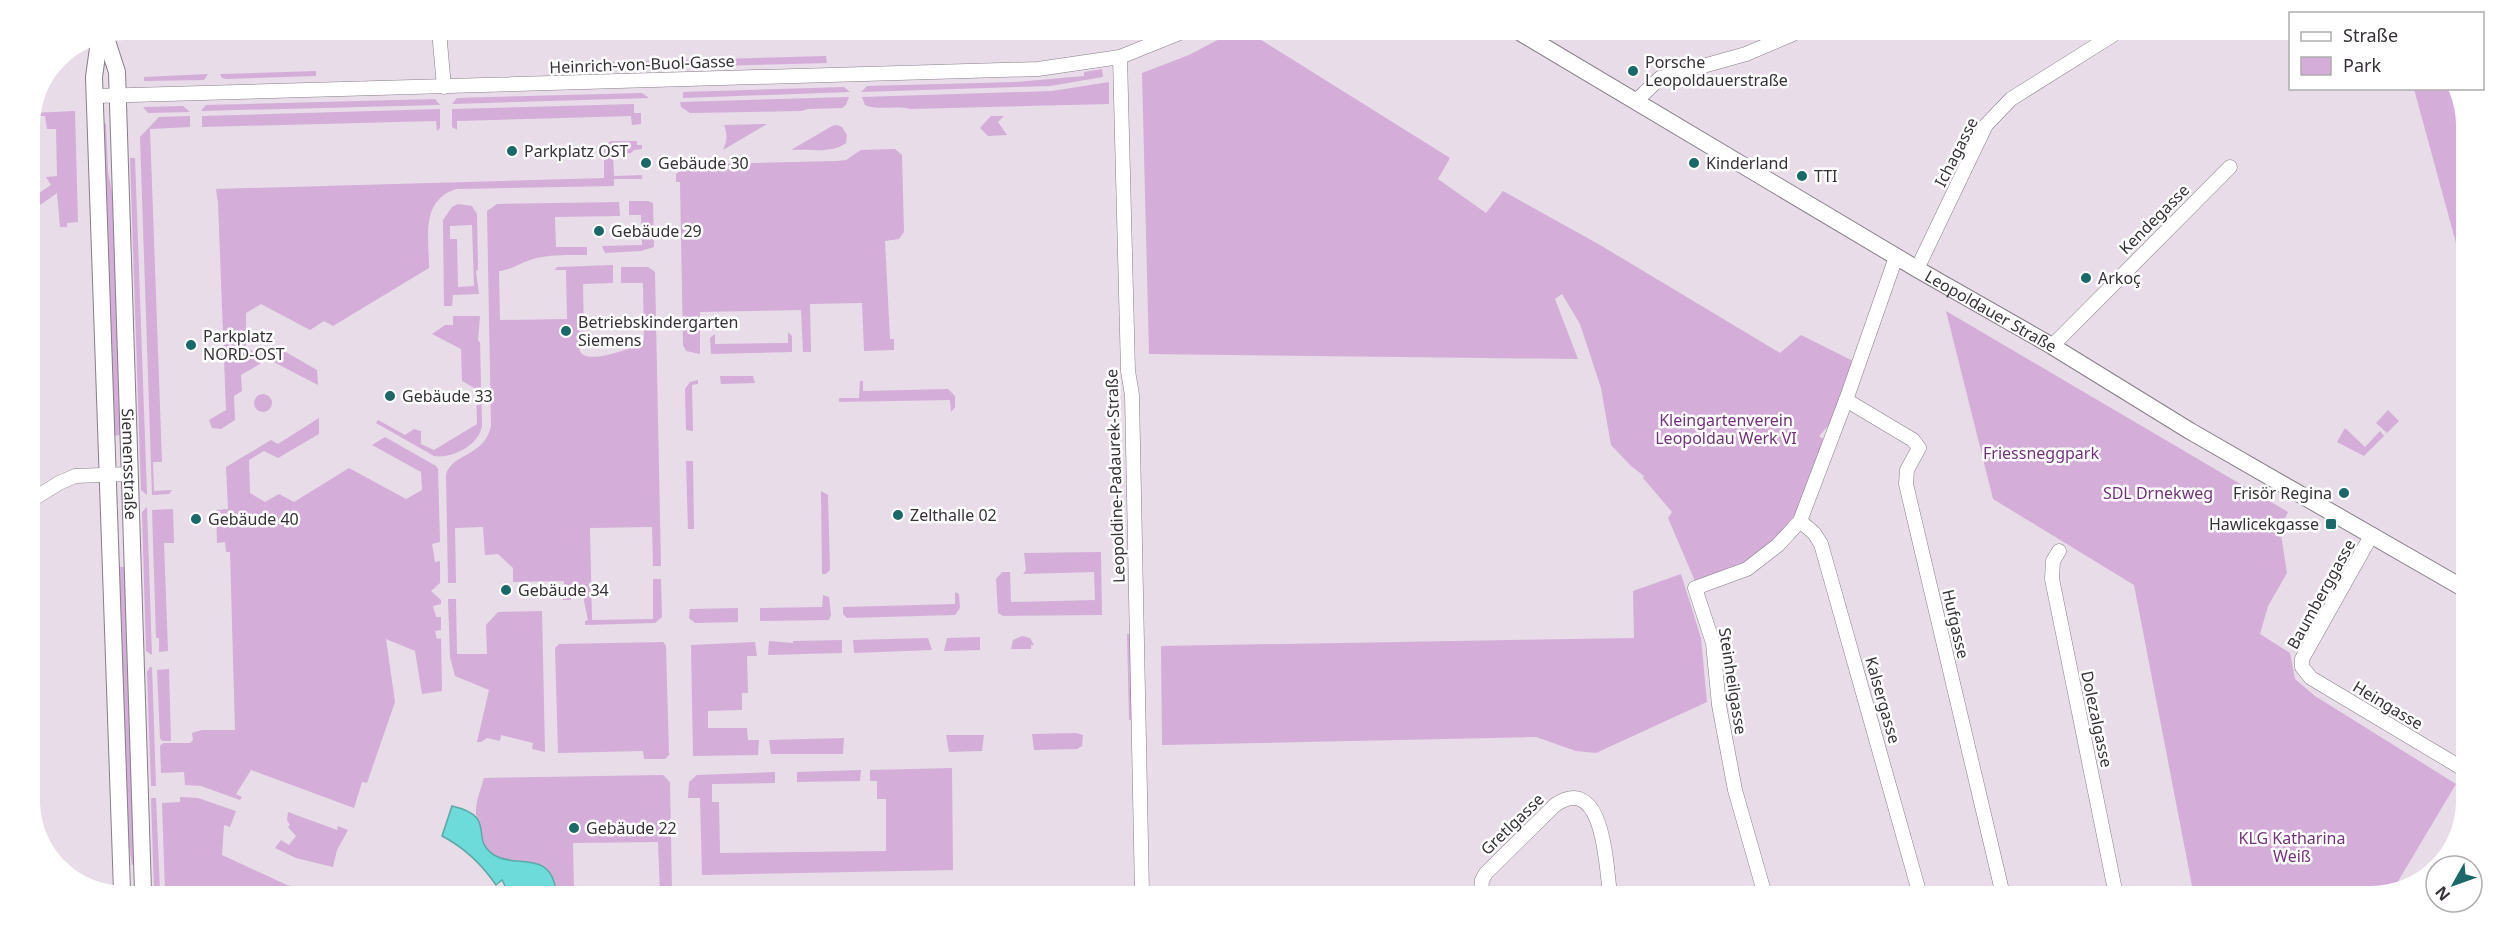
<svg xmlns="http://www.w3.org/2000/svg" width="2496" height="926" font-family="'Noto Sans',sans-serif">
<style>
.green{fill:#d4add9;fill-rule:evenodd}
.water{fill:#6cdbd9;stroke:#5ca8a8;stroke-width:1.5}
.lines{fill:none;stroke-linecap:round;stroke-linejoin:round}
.minor-casing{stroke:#887e89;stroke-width:15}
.major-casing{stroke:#887e89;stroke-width:18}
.minor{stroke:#fff;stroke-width:14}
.major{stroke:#fff;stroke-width:16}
.poi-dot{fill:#1a6867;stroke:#fff;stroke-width:2}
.labels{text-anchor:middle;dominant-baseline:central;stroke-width:5;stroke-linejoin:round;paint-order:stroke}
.poi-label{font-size:16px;fill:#363237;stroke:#fff;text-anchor:start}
.street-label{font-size:16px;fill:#363237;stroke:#fff}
.park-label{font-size:16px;fill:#72337b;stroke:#fff}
</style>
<rect width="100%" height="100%" fill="#e7dce8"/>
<g class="green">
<polygon points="1231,33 1250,33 1450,158 1438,179 1486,213 1503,191 1600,245 1780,353 1801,335 1855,362 1829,425 1819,436 1826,441 1797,512 1775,539 1744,564 1695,581 1668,518 1672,512 1643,478 1644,476 1631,466 1611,445 1601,388 1580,324 1562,294 1555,299 1578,359 1149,354 1142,73 1189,55"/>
<polygon points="826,56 827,63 601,69 601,62"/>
<polygon points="1102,69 1103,77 1050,86 861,92 867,86 1015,82 1084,76 1084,72"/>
<polygon points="316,71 316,76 226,79 222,78 220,74"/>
<polygon points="208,74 204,80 144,81 144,77"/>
<path d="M1109,82V104L910,109C896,105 878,111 865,105L862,97L1052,91Z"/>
<polygon points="844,87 850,92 683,98 683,92"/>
<polygon points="2414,89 2454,89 2466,118 2465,276"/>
<polygon points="642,93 649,98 452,104 457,98"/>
<polygon points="849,97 846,105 842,108 808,109 801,111 690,113 681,107 680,102"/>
<polygon points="435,99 440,105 201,111 206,105"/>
<polygon points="634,104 634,113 641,113 641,124 632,125 631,116 457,121 457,130 452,127 452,109"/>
<polygon points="183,106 190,112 148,113 143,107"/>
<polygon points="440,109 440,128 437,131 436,121 202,127 202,116"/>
<polygon points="75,111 78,222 67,223 67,227 60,227 57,193 30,212 30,199 51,185 46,177 57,176 56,129 47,129 45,116 31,116 33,113"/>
<polygon points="190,116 190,127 150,129 162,462 153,462 154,491 172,490 169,494 152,495 140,137 159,117"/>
<polygon points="991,116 1004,116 998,122 1007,135 988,136 980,128"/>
<polygon points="104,123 106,124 108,172 114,202 121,435 113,436"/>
<path d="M767,124L723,150C727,141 728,135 724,125Z"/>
<path d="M837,125L842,127L847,135L846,143C832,154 808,149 791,150L832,126Z"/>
<path d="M611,141H637V145H642V149L634,150L631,153L613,154L614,176L642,175V179H614V186L456,189C420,201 429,238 429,268L333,326L324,321L310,330L261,304L246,313V347L262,356L277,347L317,370L318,385L262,356L260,364L241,375L242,391L234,396L235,420L221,429L212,428L209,420L226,410L218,203L216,189L604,178V149L605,145Z"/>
<polygon points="895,149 902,155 904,232 899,239 885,241 890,339 894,339 894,350 864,351 862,303 810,304 811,352 803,352 801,310 700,312 700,354 686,351 683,345 680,182 676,182 676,174 679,172 677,160 706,161 715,164 837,161 846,160 861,150"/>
<polygon points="130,158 135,158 147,495 141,490"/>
<polygon points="629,201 648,201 653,203 654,247 641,251 605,253 602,246 642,245 641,215 629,215"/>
<path d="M619,202L620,216L555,217L556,247H587V255C568,255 548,254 530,260C518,264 511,270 499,271L500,320L567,319L566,270H555L557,267L613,265V283L583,284L584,341H579C579,342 579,351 580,351C586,366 630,348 642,344L644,340L643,283H621V267H648L655,272L661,566H653L652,527L590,528L592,620L653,619V579H661L662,617L655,623L585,625V621L588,620L583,596H571V600H563L564,581L513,582V568L498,554L485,555L483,527L455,528L456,583H448L446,474C453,453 485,456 491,426L487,211L497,204Z"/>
<path d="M458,204L472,206L477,214L478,270L476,271L479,294L453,295L452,306H444L443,220L452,207ZM472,225L474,286L458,287L457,239H450V226Z"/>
<polygon points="1946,311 2288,512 2280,528 2287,573 2268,606 2260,634 2290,653 2295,679 2315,696 2456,784 2394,888 2371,896 2194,896 2134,585 1993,499"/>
<path d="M453,316H480L478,341L480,342L482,425C480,445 452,459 434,456L376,423L378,420L405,435L414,429L421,431V444L434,450L477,424L476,389L462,381L461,349L432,334L445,325H453Z"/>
<polygon points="788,332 792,336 792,352 711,354 710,338 715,334 715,344 788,343"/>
<polygon points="720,376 753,376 755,383 721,384"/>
<polygon points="698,380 698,384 692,385 693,431 686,430 685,389 690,382"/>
<polygon points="860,381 863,381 863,391 948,389 955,396 955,407 951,412 950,400 839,402 839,398 859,398"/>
<circle cx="263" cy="403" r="9"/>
<polygon points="2388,410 2399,421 2387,433 2376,423"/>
<polygon points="319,418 319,434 278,458 264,451 249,460 250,493 265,502 279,494 294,502 349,468 406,499 422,490 421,472 372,445 385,437 436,466 438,469 440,542 432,544 435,562 440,561 440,583 431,591 441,600 441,604 433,606 436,617 441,617 441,630 435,631 437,639 441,638 442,691 422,694 415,651 386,639 395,702 367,783 362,782 354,808 251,770 236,794 242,797 240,800 201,786 185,785 184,772 161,773 160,746 163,743 190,743 193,740 192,733 202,730 235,730 230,552 226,552 225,542 217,543 216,510 228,509 226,467 271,440 278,444"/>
<polygon points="2345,428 2365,447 2380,431 2384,436 2364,456 2337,442"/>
<polygon points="686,461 693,461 694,529 688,529"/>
<polygon points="821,491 828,495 830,570 826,574 822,574"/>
<polygon points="147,507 152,655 146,651 142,512"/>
<polygon points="173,509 174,543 164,543 168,651 159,652 159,638 156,638 152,510"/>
<polygon points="1101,552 1102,615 1003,616 998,613 996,579 1002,572 1010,572 1011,602 1095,600 1094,572 1023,574 1026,570 1024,553"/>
<polygon points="117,567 126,567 135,865 132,865 129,847"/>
<polygon points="1681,574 1701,638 1707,702 1596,753 1576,751 1536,737 1162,745 1161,646 1634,638 1633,591"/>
<polygon points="955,592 959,594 960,608 955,615 847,618 843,614 843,607 955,604"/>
<polygon points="823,595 829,597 831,615 829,620 760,621 760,608 822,607"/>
<polygon points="448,599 456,599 457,654 487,654 486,625 498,612 542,611 545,752 532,749 533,743 501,735 500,741 487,738 481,742 477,742 489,690 455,676 450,657"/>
<polygon points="738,608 738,622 695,623 689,618 690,609"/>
<polygon points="1127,634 1130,634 1132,720 1129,720"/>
<polygon points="1022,636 1030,638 1034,645 1031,645 1031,649 1011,649 1013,640"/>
<polygon points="980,637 980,650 944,651 947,638"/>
<polygon points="928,638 932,650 854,653 853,640"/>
<polygon points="842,640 842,653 768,655 769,641 793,643 793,641"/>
<polygon points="663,642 666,646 669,755 665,759 644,759 643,751 558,753 555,648 559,644"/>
<polygon points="755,642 757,656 747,656 748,693 742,693 742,710 708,711 708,728 747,728 748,740 759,740 758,755 693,756 691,645"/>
<polygon points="150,667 152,667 156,786 151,786 147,672"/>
<polygon points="169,669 171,741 162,741 160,738 157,670"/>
<polygon points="1076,733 1083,735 1082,746 1077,749 1034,750 1032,734"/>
<polygon points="946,735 984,735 982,751 949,752"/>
<polygon points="844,738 843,754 771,754 769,740"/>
<polygon points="952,768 953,870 702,875 700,798 688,798 689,782 697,775 775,772 775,783 712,784 712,802 719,802 720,853 886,851 886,799 877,799 877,781 870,781 870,770"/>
<polygon points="861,770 860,781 797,782 797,772"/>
<path d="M663,775L670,782L672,892H660L658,842L573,843L574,892H556C551,846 509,871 487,850C485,847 477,818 476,814C475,804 481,788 484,778Z"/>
<polygon points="180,797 198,798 236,811 230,827 224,825 222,855 287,885 314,891 165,891 162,803 180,802"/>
<polygon points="151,798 156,798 160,891 154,891"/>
<polygon points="288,812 337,830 338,826 348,830 337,850 333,867 296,858 275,848 281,840 289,845 296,836 288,827 290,825 287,820"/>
</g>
<path class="water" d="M452,806C499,817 468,838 494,855C517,869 551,849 556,892H508L502,880L496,885C481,863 465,848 442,836Z"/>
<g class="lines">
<defs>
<g id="minor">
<polyline points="439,31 444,87"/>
<polyline points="1120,57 1128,371 1132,395 1142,893"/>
<polyline points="96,96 1038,69 1120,57 1182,32"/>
<polyline points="1636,101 1660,78 1746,54 1793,34"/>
<polyline points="1917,269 1986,125 2011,99 2113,35"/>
<polyline points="2052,346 2230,167"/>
<polyline points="1846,400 1913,440 1919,448 1907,470 1906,484 2003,895"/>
<polyline points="30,501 59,483 75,476 130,474"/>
<polyline points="1800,521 1814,533 1821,544 1920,895"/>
<polyline points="2371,536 2302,659 2302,667 2311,678 2460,767"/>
<polyline points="2059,551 2053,561 2052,579 2116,895"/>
<path d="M1481,894L1482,880L1486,873L1555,805C1604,772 1606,866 1610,894"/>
<polyline points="1765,895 1735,790 1719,705 1713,643 1695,588 1747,569 1778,545 1800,521 1846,400 1896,257"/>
</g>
<g id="major">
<path id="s1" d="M1521,33L1917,269L2052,346L2190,431L2463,588"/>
<path id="s2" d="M106,38L117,72L143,891"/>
<polyline points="99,41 94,77 122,891"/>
</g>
</defs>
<use href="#minor" class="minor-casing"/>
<use href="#major" class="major-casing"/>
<use href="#minor" class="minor"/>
<use href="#major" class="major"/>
</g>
<g class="poi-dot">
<circle cx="1633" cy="71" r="6"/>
<circle cx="512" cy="151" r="6"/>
<circle cx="646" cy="163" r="6"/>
<circle cx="1694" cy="163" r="6"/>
<circle cx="1802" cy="176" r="6"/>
<circle cx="599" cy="231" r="6"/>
<circle cx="2086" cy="278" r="6"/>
<circle cx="566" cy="331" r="6"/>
<circle cx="191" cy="345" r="6"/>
<circle cx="390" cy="396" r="6"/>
<circle cx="2344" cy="493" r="6"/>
<circle cx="898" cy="515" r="6"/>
<circle cx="196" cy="519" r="6"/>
<rect x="2325" y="518" width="12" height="12" rx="3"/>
<circle cx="506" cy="590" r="6"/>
<circle cx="574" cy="828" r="6"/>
</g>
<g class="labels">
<g class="poi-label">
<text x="1645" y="62">Porsche<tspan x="1645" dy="18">Leopoldauerstraße</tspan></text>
<text x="524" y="151">Parkplatz OST</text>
<text x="658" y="163">Gebäude 30</text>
<text x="1706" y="163">Kinderland</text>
<text x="1814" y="176">TTI</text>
<text x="611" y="231">Gebäude 29</text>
<text x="2098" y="278">Arkoç</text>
<text x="578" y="322">Betriebskindergarten<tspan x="578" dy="18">Siemens</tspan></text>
<text x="203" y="336">Parkplatz<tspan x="203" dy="18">NORD-OST</tspan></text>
<text x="402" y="396">Gebäude 33</text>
<text x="2332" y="493" text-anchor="end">Frisör Regina</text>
<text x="910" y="515">Zelthalle 02</text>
<text x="208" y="519">Gebäude 40</text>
<text x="2319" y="524" text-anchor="end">Hawlicekgasse</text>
<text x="518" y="590">Gebäude 34</text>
<text x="586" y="828">Gebäude 22</text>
</g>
<g class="street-label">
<text transform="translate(642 64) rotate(-2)">Heinrich-von-Buol-Gasse</text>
<text transform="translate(1956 152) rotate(-63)">Ichagasse</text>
<text transform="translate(2154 219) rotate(-45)">Kendegasse</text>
<text stroke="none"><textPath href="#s1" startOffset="546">Leopoldauer Straße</textPath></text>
<text stroke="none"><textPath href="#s2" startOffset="428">Siemensstraße</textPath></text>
<text transform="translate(1115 476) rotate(-92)">Leopoldine-Padaurek-Straße</text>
<text transform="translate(2321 594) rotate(-61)">Baumberggasse</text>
<text transform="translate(1956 624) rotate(77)">Hufgasse</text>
<text transform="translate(1733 681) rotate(81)">Steinheilgasse</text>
<text transform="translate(1883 700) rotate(74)">Kalsergasse</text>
<text transform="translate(2388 705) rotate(31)">Heingasse</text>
<text transform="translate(2097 719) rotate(78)">Dolezalgasse</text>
<text transform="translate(1512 824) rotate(-44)">Gretlgasse</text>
</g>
<g class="park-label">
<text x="1726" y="420">Kleingartenverein<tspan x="1726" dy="18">Leopoldau Werk VI</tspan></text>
<text x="2041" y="453">Friessneggpark</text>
<text x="2158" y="493">SDL Drnekweg</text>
<text x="2292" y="838">KLG Katharina<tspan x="2292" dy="18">Weiß</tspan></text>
</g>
</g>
<path d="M0 0H2496V926H0ZM125 40H2371A85 85 0 0 1 2456 125V801A85 85 0 0 1 2371 886H125A85 85 0 0 1 40 801V125A85 85 0 0 1 125 40Z" fill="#fff" fill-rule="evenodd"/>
<rect x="2289" y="12" width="195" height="78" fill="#ffffff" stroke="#afadaf" stroke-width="1.5"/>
<rect x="2301" y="32" width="30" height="9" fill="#ffffff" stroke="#afadaf" stroke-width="1.5"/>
<text x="2343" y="42" font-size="18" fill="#363237">Straße</text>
<rect x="2301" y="57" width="30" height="18" fill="#d4add9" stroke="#afadaf" stroke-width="1.5"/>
<text x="2343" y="72" font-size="18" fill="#363237">Park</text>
<g transform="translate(2454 884) rotate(230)"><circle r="28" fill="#ffffff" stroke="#afadaf" stroke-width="1.5"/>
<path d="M0-4.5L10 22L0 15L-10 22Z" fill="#1a6867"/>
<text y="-9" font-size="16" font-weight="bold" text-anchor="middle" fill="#363237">N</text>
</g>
</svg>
